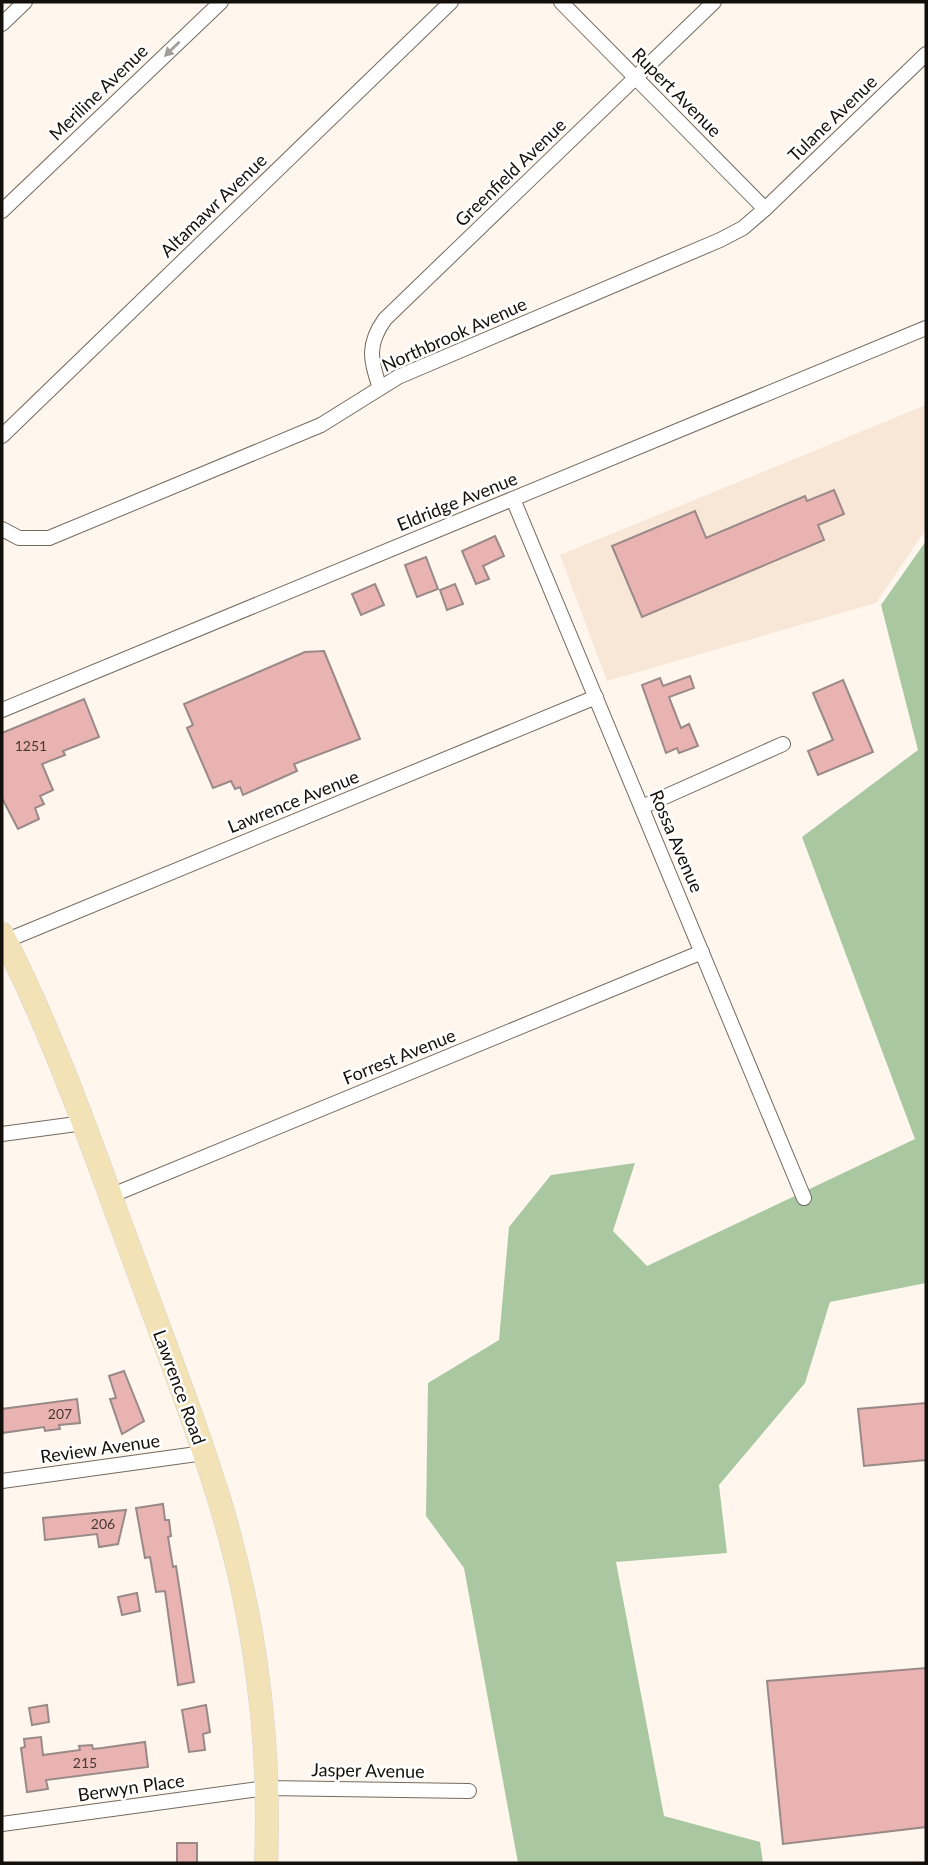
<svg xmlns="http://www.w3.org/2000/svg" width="928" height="1865" font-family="Lato,sans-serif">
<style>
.built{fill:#f8e7d7}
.forest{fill:#a9c8a1}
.building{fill:#e9b3b1;stroke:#998989;stroke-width:2}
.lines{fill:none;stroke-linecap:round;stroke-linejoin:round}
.minor-casing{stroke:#736a60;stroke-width:16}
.primary-casing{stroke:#d5d4d3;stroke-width:24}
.minor{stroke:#fff;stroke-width:14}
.primary{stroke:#f2e2b5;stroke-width:23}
.oneway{fill:#a19f9e}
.labels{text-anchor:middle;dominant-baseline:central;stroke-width:5;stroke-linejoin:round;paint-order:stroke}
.number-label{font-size:14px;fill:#483935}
.street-label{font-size:18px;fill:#13100c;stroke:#fff}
</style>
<rect width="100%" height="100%" fill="#fff6ed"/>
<polygon class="built" points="926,405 926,529 876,603 607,681 560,555"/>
<polygon class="forest" points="926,541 926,1283 830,1302 805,1383 719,1485 727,1553 616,1562 664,1816 760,1842 763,1863 518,1863 464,1568 426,1516 428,1383 499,1340 509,1227 551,1175 635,1163 613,1231 647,1266 915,1139 802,837 918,750 881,605"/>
<g class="building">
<polygon points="834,490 844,514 818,525 824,540 642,617 612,546 695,511 706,538 805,496 807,501"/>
<polygon points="495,536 504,556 483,566 489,579 476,584 462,551"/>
<polygon points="426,557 438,589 417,597 405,565"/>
<polygon points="375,584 384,605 361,615 352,594"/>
<polygon points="455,584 463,604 447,610 440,590"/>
<polygon points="324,651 360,739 294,764 297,771 243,795 240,787 235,789 231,781 213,788 187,728 193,725 184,704 305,652"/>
<polygon points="690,676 694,688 669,697 681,728 689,724 698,746 679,753 677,748 666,753 642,685 660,678 663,686"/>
<polygon points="843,680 873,752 818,775 808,751 833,740 813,693"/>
<polygon points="84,699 99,737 63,751 65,755 42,764 53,790 40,796 44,804 35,808 39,819 18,829 2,798 2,733"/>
<polygon points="124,1371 144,1421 122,1434 110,1399 116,1398 109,1376"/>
<polygon points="77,1399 80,1423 59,1425 60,1429 45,1431 44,1427 2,1433 2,1409"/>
<polygon points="926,1403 926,1460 864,1466 858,1409"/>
<polygon points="163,1504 165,1520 169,1520 171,1536 168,1537 173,1567 176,1566 194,1682 178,1685 165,1591 156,1592 150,1557 145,1558 136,1508"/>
<polygon points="126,1510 118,1544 99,1547 97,1534 45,1540 43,1518"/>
<polygon points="137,1593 140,1611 122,1615 118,1597"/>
<polygon points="926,1668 926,1827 783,1844 767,1681"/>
<polygon points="47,1705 49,1722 32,1725 29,1708"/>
<polygon points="206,1705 210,1732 203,1734 205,1750 189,1752 182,1710"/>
<polygon points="41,1737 43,1755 80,1750 79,1746 92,1745 93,1749 102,1748 145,1742 148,1767 46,1780 48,1789 27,1792 21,1748 25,1747 24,1739"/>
<rect x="177" y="1843" width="20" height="20"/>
</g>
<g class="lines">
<defs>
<g id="minor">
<polyline points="561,2 765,209"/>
<polyline points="2,24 25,2"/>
<polyline points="2,211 221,2"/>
<path d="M380,388C370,360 367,344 385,319L714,2"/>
<polyline points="2,436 451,2"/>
<polyline points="513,499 804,1198"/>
<polyline points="2,529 19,538 49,538 321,425 398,377 720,240 743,228 765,209 926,54"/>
<polyline points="2,710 926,328"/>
<polyline points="642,807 783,744"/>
<polyline points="5,941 596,697"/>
<polyline points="2,1134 84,1123"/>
<polyline points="110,1196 702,952"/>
<polyline points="2,1481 204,1453"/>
<polyline points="2,1824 266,1788 469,1791"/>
</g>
<path id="primary" d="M2,934C56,1040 94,1151 135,1263C165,1345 198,1428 223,1512C256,1625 271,1746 266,1863"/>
</defs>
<use href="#minor" class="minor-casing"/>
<use href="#primary" class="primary-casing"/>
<use href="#minor" class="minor"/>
<use href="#primary" class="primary"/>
</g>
<defs><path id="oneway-solid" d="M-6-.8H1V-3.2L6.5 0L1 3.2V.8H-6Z" transform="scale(1.75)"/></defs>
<use class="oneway" href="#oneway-solid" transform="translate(172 49) rotate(136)"/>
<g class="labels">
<g class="number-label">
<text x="31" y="745">1251</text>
<text x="60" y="1413">207</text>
<text x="103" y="1523">206</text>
<text x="85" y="1762">215</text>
</g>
<g class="street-label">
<text transform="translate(98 92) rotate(-44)">Meriline Avenue</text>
<text transform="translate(677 92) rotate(45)">Rupert Avenue</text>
<text transform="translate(832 118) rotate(-44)">Tulane Avenue</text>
<text transform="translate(510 172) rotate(-44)">Greenfield Avenue</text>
<text transform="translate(213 205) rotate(-44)">Altamawr Avenue</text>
<text transform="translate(454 334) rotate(-24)">Northbrook Avenue</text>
<text transform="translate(457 501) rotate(-22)">Eldridge Avenue</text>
<text transform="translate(293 801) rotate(-22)">Lawrence Avenue</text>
<text transform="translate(677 841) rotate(67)">Rossa Avenue</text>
<text transform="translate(399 1056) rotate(-22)">Forrest Avenue</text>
<text transform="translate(180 1387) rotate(70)">Lawrence Road</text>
<text transform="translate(100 1448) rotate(-8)">Review Avenue</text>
<text transform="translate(368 1770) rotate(1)">Jasper Avenue</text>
<text transform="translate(131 1787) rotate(-8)">Berwyn Place</text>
</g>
</g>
<rect width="928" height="1865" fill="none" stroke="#13100c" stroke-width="7"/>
</svg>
